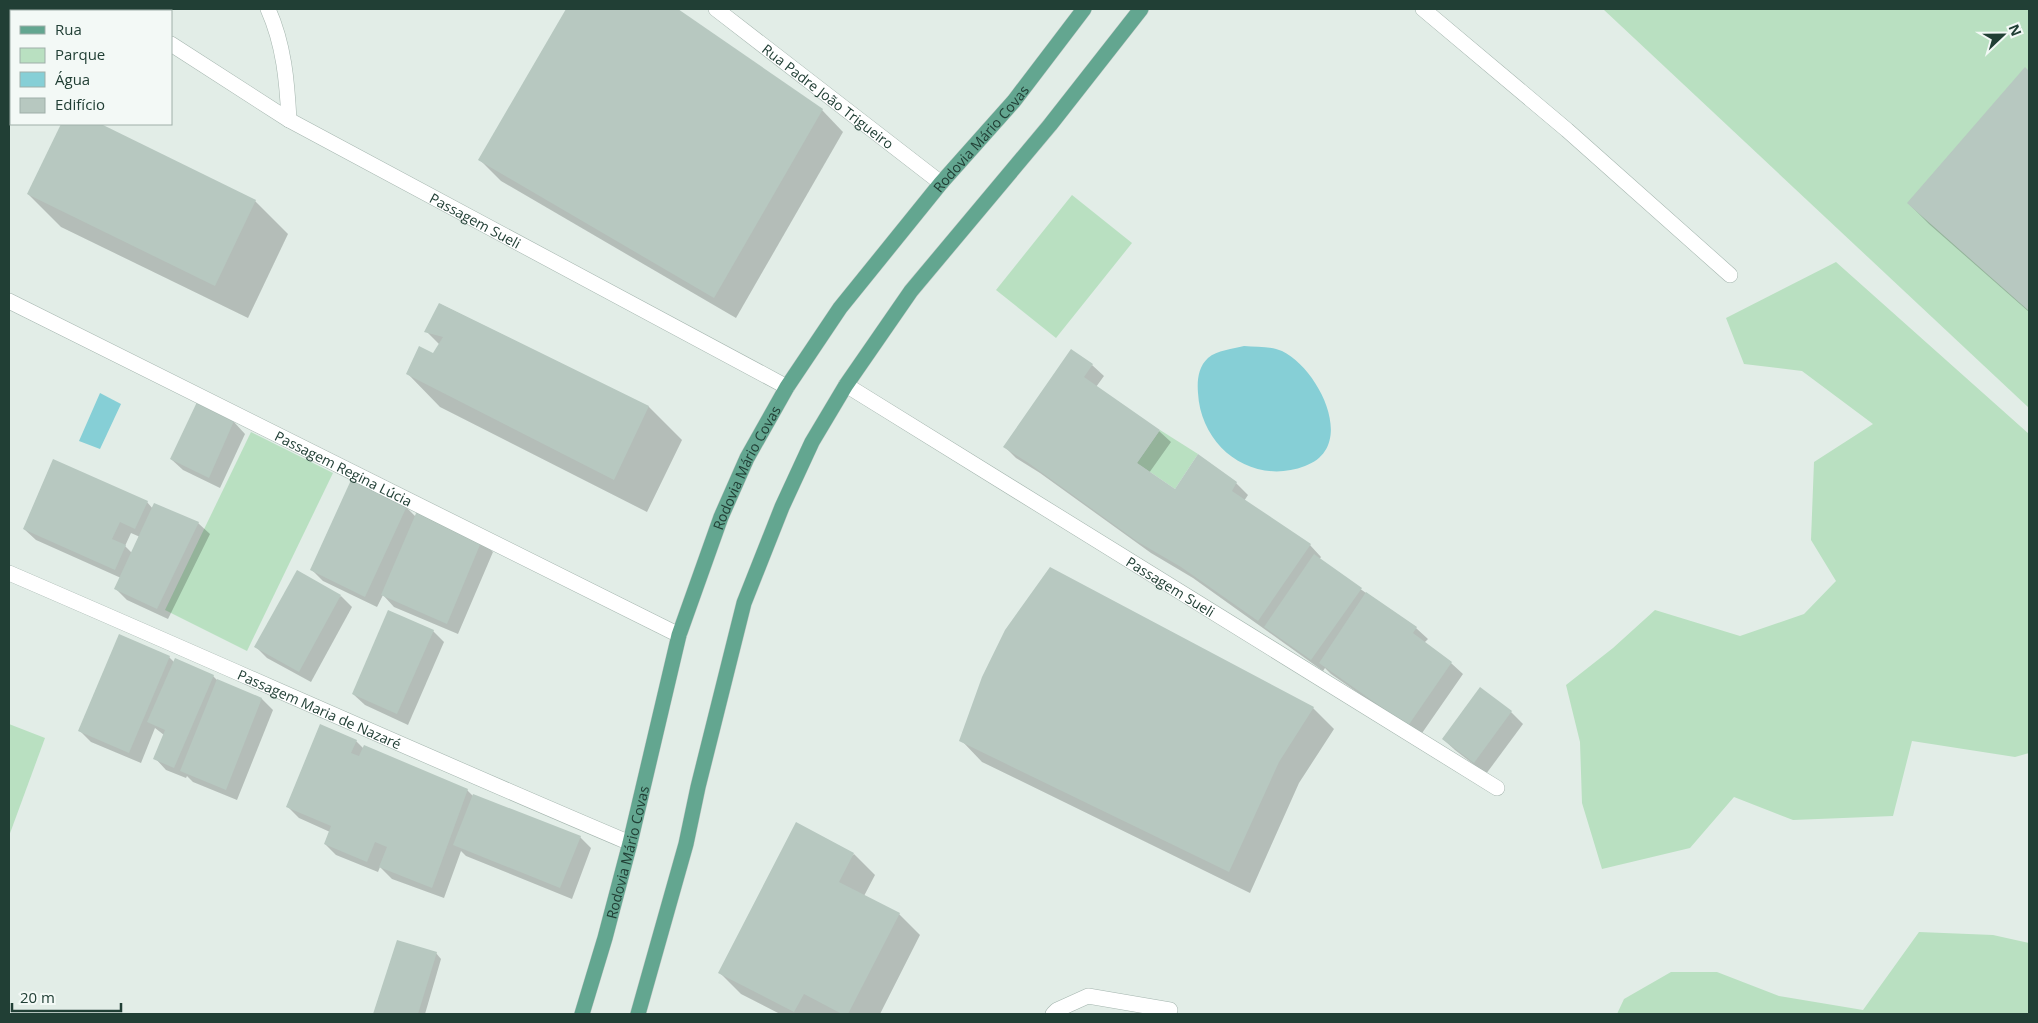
<svg xmlns="http://www.w3.org/2000/svg" width="2038" height="1023" font-family="'Open Sans',sans-serif">
<style>
.green{fill:#b9e0c1}
.water{fill:#86cfd6}
.shadow{fill:#0003;fill-rule:evenodd}
.building{fill:#b7c8c0}
.lines{fill:none;stroke-linecap:round;stroke-linejoin:round}
.lane-casing{stroke:#a4b5ae;stroke-width:16}
.street-casing{stroke:#a4b5ae;stroke-width:16}
.primary-casing{stroke:#c1c9c6;stroke-width:16}
.lane{stroke:#fff;stroke-width:15}
.street{stroke:#fff;stroke-width:15}
.primary{stroke:#63a690;stroke-width:15}
.labels{text-anchor:middle;dominant-baseline:central;stroke-width:4;stroke-linejoin:round;paint-order:stroke}
.street-label{font-size:14px;fill:#213f35;stroke:#f3f9f6}
</style>
<rect width="100%" height="100%" fill="#e2ede7"/>
<g class="green">
<polygon points="1603,9 2029,9 2029,408"/>
<polygon points="1072,195 1132,243 1056,338 996,290"/>
<polygon points="1836,262 2029,434 2029,753 2015,757 1912,741 1893,816 1793,820 1734,797 1690,848 1602,869 1582,803 1580,742 1566,685 1613,648 1655,610 1740,636 1804,614 1836,581 1811,540 1814,462 1873,424 1802,371 1744,364 1726,318"/>
<polygon points="1160,430 1198,454 1175,489 1137,463"/>
<polygon points="251,432 333,473 247,651 165,610"/>
<polygon points="9,724 45,738 9,836"/>
<polygon points="1919,932 1993,935 2029,943 2029,1014 1617,1014 1624,999 1671,972 1717,972 1779,996 1863,1010"/>
</g>
<g class="water">
<path d="M1244,346C1257,347 1270,346 1282,351C1319,369 1358,447 1305,466C1253,486 1201,448 1198,393C1197,381 1198,367 1208,358C1217,350 1233,349 1244,346Z"/>
<polygon points="100,393 121,404 100,449 79,441"/>
</g>
<g class="shadow">
<polygon points="567,9 676,9 822,110 843,132 736,318 501,181 480,160"/>
<polygon points="2025,69 2029,73 2029,312 1929,224 1908,203"/>
<polygon points="62,124 98,124 255,201 288,234 248,318 61,227 28,194"/>
<polygon points="440,304 649,407 682,440 647,512 440,407 407,373 434,354 440,345 426,331"/>
<polygon points="1092,365 1104,376 1096,387 1159,431 1171,442 1149,473 1175,491 1236,483 1248,495 1244,501 1310,545 1321,557 1319,560 1416,628 1428,639 1424,643 1451,663 1463,674 1420,736 1331,674 1325,668 1323,671 1193,578 1151,553 1040,473 1016,458 1005,447"/>
<polygon points="197,404 234,422 245,434 220,488 183,470 171,459"/>
<path d="M147,502L153,509L198,523L210,534L168,619L127,600L116,589L121,578L36,540L24,529ZM131,533L140,537L132,553L125,546Z"/>
<polygon points="406,507 416,517 482,541 493,552 458,634 394,607 383,595 377,607 323,581 312,570"/>
<polygon points="341,596 352,607 311,682 267,658 256,647"/>
<polygon points="433,631 444,642 408,725 365,705 353,694"/>
<polygon points="169,657 174,662 213,676 218,681 262,699 273,710 237,800 193,782 187,776 186,778 166,770 155,758 164,735 155,728 141,763 91,742 80,731"/>
<polygon points="1480,689 1511,712 1523,724 1486,774 1455,750 1443,739"/>
<polygon points="1313,708 1334,729 1299,783 1250,893 982,762 961,740"/>
<polygon points="356,741 364,749 467,790 473,796 580,837 591,848 572,899 466,856 461,851 444,898 392,879 380,867 378,872 336,855 325,844 330,832 299,818 288,807"/>
<polygon points="854,854 875,875 864,896 899,914 920,935 880,1014 780,1014 741,994 720,973"/>
<polygon points="398,941 436,953 441,959 425,1014 374,1014"/>
</g>
<g class="building">
<polygon points="566,9 678,9 823,109 714,298 478,160"/>
<polygon points="2025,67 2029,71 2029,311 1907,203"/>
<polygon points="61,124 101,124 256,200 215,286 27,194"/>
<polygon points="439,303 649,406 614,480 406,374 419,346 433,353 443,337 424,332"/>
<polygon points="1071,349 1093,364 1084,377 1160,430 1137,463 1175,489 1198,454 1237,482 1232,491 1311,544 1258,621 1181,567 1138,542 1027,462 1003,447"/>
<polygon points="197,402 234,421 209,478 170,459"/>
<polygon points="53,459 148,501 135,529 120,522 112,539 126,545 115,570 23,529"/>
<polygon points="351,480 407,506 365,597 310,570"/>
<polygon points="154,503 199,522 157,609 114,589"/>
<polygon points="417,511 482,540 447,624 381,595"/>
<polygon points="1314,554 1362,588 1311,660 1264,627"/>
<polygon points="1050,567 1314,707 1279,762 1229,872 959,741 982,677 1005,630"/>
<polygon points="297,570 341,595 299,672 254,647"/>
<polygon points="1366,592 1417,627 1413,633 1452,662 1408,726 1319,663"/>
<polygon points="388,610 434,630 397,714 352,694"/>
<polygon points="119,634 170,656 129,753 78,731"/>
<polygon points="175,658 214,675 174,768 153,759 165,730 147,722"/>
<polygon points="217,679 262,698 226,790 180,771"/>
<polygon points="1480,687 1512,711 1474,763 1442,739"/>
<polygon points="320,724 357,740 351,753 359,756 364,745 468,789 432,888 379,867 387,847 375,842 367,862 324,844 331,826 286,807"/>
<polygon points="473,794 581,836 560,888 453,845"/>
<polygon points="796,822 854,853 839,882 900,913 848,1014 842,1014 804,994 794,1012 718,973"/>
<polygon points="397,940 437,952 418,1014 373,1014"/>
</g>
<g class="lines">
<defs>
<g id="lane">
<polyline points="1423,9 1567,130 1730,275"/>
<polyline points="1053,1014 1057,1010 1088,996 1170,1010"/>
</g>
<g id="street">
<polyline points="116,9 120,11"/>
<path d="M268,9C284,45 287,81 289,120"/>
<path id="s1" d="M716,9L941,183"/>
<polyline points="52,11 53,9"/>
<path id="s2" d="M171,44L289,120L787,387"/>
<polyline points="9,94 11,90"/>
<path id="s3" d="M9,301L679,635"/>
<path id="s4" d="M846,385L1497,788"/>
<path id="s5" d="M9,573C216,662 422,755 630,843"/>
</g>
<g id="primary">
<path id="s6" d="M582,1014L605,938L630,843L679,635L721,517L747,458L787,387L840,308L941,183L1014,101L1084,9"/>
<polyline points="638,1014 686,844 698,787 744,603 782,507 812,442 846,385 911,291 1050,125 1141,9"/>
</g>
</defs>
<use href="#lane" class="lane-casing"/>
<use href="#street" class="street-casing"/>
<use href="#primary" class="primary-casing"/>
<use href="#lane" class="lane"/>
<use href="#street" class="street"/>
<use href="#primary" class="primary"/>
</g>
<g class="labels">
<g class="street-label">
<text stroke="none"><textPath href="#s1" startOffset="142">Rua Padre João Trigueiro</textPath></text>
<text stroke="none"><textPath href="#s6" startOffset="978">Rodovia Mário Covas</textPath></text>
<text stroke="none"><textPath href="#s2" startOffset="352">Passagem Sueli</textPath></text>
<text stroke="none"><textPath href="#s3" startOffset="374">Passagem Regina Lúcia</textPath></text>
<text stroke="none"><textPath href="#s6" startOffset="572">Rodovia Mário Covas</textPath></text>
<text stroke="none"><textPath href="#s4" startOffset="382">Passagem Sueli</textPath></text>
<text stroke="none"><textPath href="#s5" startOffset="339">Passagem Maria de Nazaré</textPath></text>
<text stroke="none"><textPath href="#s6" startOffset="168">Rodovia Mário Covas</textPath></text>
</g>
</g>
<rect width="2038" height="1023" fill="none" stroke="#213f35" stroke-width="20"/>
<rect x="10" y="10" width="162" height="115" fill="#f3f9f6" stroke="#9fafa9"/>
<rect x="20" y="26" width="25" height="8" fill="#63a690" stroke="#9fafa9"/>
<text x="55" y="35" font-size="15" fill="#213f35">Rua</text>
<rect x="20" y="48" width="25" height="15" fill="#b9e0c1" stroke="#9fafa9"/>
<text x="55" y="60" font-size="15" fill="#213f35">Parque</text>
<rect x="20" y="72" width="25" height="15" fill="#86cfd6" stroke="#9fafa9"/>
<text x="55" y="85" font-size="15" fill="#213f35">Água</text>
<rect x="20" y="98" width="25" height="15" fill="#b7c8c0" stroke="#9fafa9"/>
<text x="55" y="110" font-size="15" fill="#213f35">Edifício</text>
<g transform="translate(2003 35) rotate(68)" stroke="#f3f9f6" stroke-width="4" paint-order="stroke">
<path d="M0-4L9 19L0 12L-9 19Z" fill="#213f35"/>
<text y="-8" font-size="14" font-weight="bold" text-anchor="middle" fill="#213f35">N</text>
</g>
<path d="M12 1003v8h109v-8" fill="none" stroke="#213f35" stroke-width="2.5"/>
<text x="20" y="1003" font-size="15" fill="#213f35" stroke="#f3f9f6" stroke-width="4" paint-order="stroke">20 m</text>
</svg>
